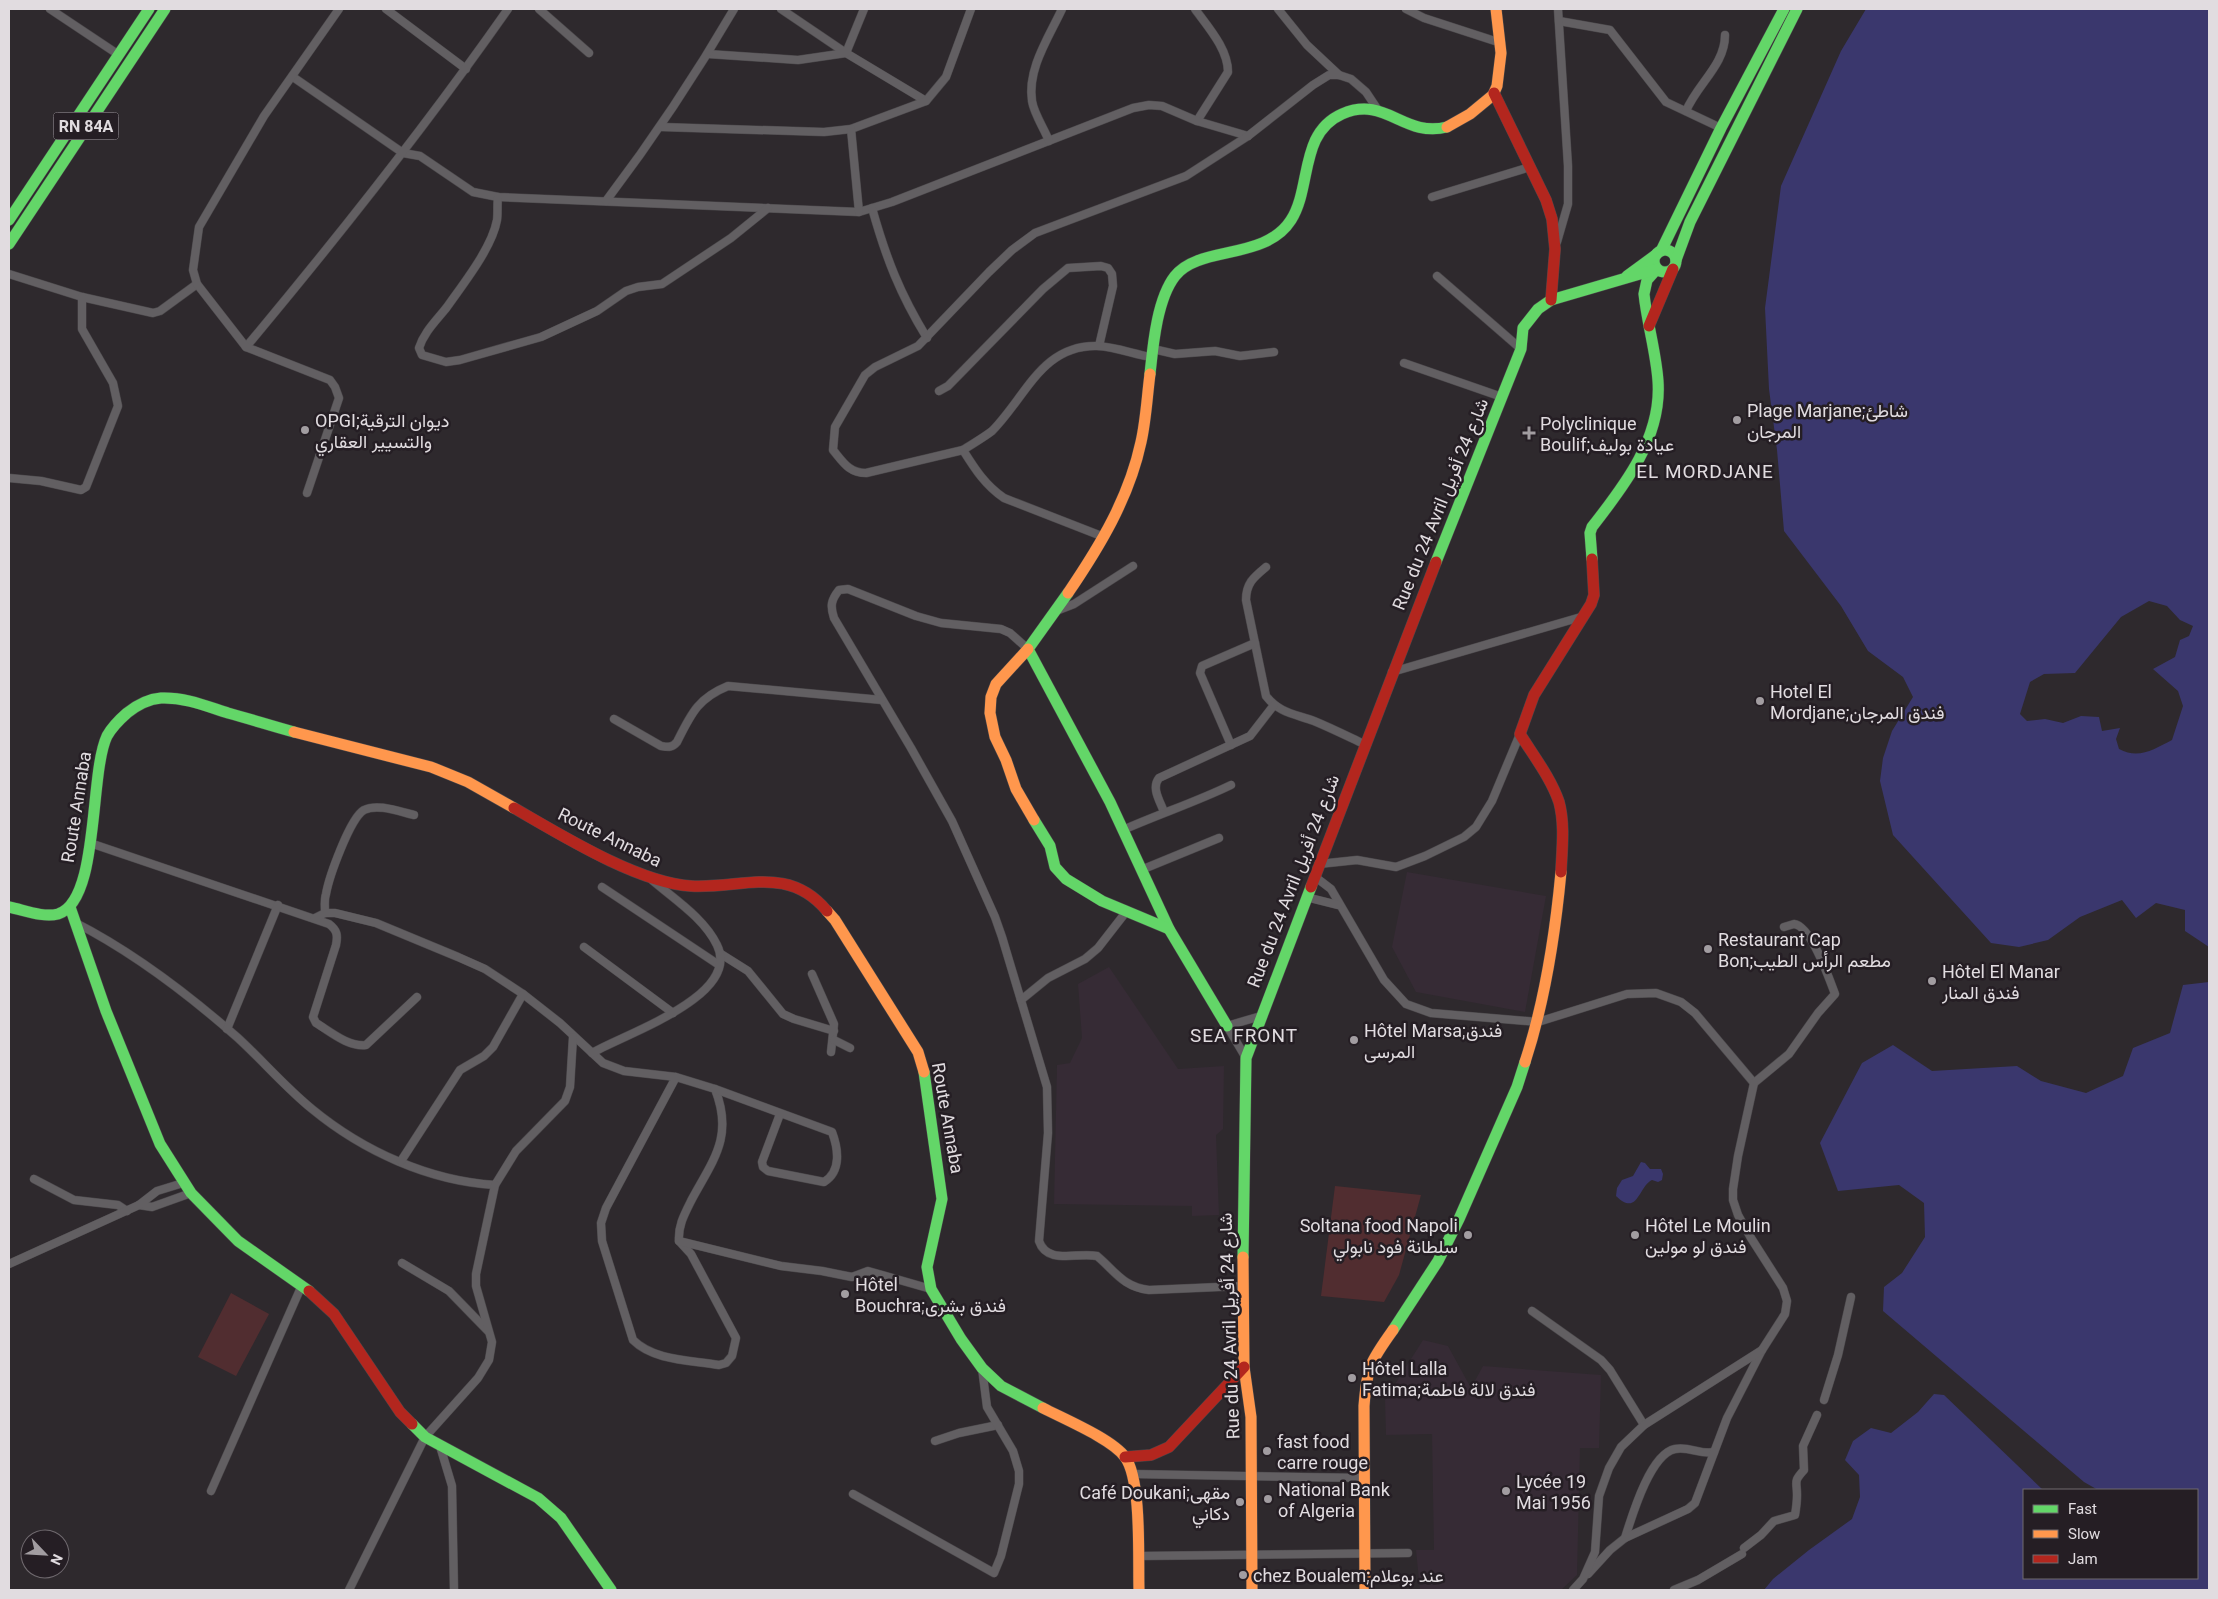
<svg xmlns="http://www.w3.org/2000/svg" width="2218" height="1599" font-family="Roboto,Vazirmatn,sans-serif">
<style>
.built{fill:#362b35}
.green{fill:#512d30}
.water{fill:#3a376d;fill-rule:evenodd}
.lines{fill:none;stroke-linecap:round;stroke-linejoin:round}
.street-casing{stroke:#4a474a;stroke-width:9}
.fast-casing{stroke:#4a474a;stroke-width:12}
.slow-casing{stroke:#4a474a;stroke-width:12}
.jam-casing{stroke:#4a474a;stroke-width:12}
.street{stroke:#625f62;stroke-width:8}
.fast{stroke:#63d668;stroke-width:11}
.slow{stroke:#ff974d;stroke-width:11}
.jam{stroke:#b3261e;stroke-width:11}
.poi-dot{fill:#a29da1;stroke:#251e24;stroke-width:2}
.labels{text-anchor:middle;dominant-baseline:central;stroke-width:5;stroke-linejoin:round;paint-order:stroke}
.shield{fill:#251e24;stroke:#a9a3a8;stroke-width:1}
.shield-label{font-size:16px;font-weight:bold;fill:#e1dce0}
.poi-label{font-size:18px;fill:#e1dce0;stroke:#251e24;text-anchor:start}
.street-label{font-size:18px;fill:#e1dce0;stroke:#251e24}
.neighbourhood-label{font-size:19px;letter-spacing:1px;fill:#e1dce0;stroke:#251e24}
</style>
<rect width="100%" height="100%" fill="#2e292d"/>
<g class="built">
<polygon points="1407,872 1546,896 1525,1012 1416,992 1392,947"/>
<polygon points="1109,967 1178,1069 1224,1066 1223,1129 1216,1135 1219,1215 1192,1216 1192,1206 1054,1204 1057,1065 1070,1063 1082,1038 1078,984"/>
<polygon points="1423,1340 1448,1346 1471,1388 1483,1366 1601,1375 1599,1448 1580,1448 1577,1575 1561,1590 1420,1590 1416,1550 1434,1550 1432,1434 1386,1435 1385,1400"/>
</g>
<g class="green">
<polygon points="1335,1186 1421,1195 1399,1275 1384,1302 1321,1296"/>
<polygon points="231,1293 269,1314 236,1376 198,1357"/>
</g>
<g class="water">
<path d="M1866,9H2209V947L2185,931V910L2156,903L2136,918L2122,900L2080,917L2048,940L2019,947L1991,943L1893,835L1880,781L1883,758L1892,731L1913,697L1903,677L1868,651L1841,606L1784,531L1777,450L1769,389L1765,308L1781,186L1841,51ZM2149,601L2167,606L2180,620L2193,626L2189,636L2180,640L2175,657L2153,669L2178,691L2183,706L2172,740C2154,749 2139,760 2119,749L2116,739L2120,728L2102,731L2099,717L2081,716L2063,723L2045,719L2027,721L2020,714L2030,682L2044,674L2075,673L2121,617Z"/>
<polygon points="2209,982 2209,1590 1764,1590 1773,1579 1809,1550 1852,1519 1860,1497 1859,1475 1845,1460 1853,1441 1871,1428 1891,1433 1918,1412 1934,1394 1944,1395 2043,1490 2024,1490 2024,1578 2197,1578 2197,1490 2098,1490 2084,1482 1883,1311 1884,1287 1902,1273 1925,1237 1924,1203 1899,1185 1838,1191 1820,1143 1862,1063 1893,1045 1932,1071 2017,1066 2041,1081 2086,1093 2123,1076 2133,1048 2170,1033 2183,985"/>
<path d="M1641,1162L1645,1163L1650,1169H1661L1663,1174L1662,1180L1658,1182L1652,1180C1638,1187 1638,1217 1616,1196L1617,1188L1622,1180L1633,1176Z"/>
</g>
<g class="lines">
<defs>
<g id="street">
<polyline points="50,9 119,55"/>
<polyline points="386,9 466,69"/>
<polyline points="539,9 589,53"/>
<polyline points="781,9 846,53 926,101"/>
<path d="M1195,9C1208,27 1228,49 1228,72L1197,121"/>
<polyline points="1278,9 1307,45 1339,75"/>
<polyline points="1406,9 1424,18 1501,43"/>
<polyline points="1559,21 1610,30 1666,102 1721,128"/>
<polyline points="708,54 798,60 846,53 864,9"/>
<polyline points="293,77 403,153 420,156 473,192 498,197 859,212 892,202 1133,108 1149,105 1162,106 1197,121 1248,136"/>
<path d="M1686,111C1698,83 1725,65 1725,35"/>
<polyline points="661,127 824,132 851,129 926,101 946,77 971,9"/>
<polyline points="851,129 859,212"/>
<path d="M1049,141C1044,128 1034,114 1032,101C1027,69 1049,37 1062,9"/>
<path d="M498,197C497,205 498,213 497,220C492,248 463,284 447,307C436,321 424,332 419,348L422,355L446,362L460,360L541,337L597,311L626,291L638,287L662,284L731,238L768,208"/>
<polyline points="1432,197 1530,167"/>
<path d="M606,201C653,139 695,76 734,9"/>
<path d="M872,208C886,258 900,294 927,338"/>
<polyline points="1557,242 1568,204 1568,166 1558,9"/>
<polyline points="9,274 82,297 153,313 160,311 197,284"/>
<polyline points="1437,276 1521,349"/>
<path d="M246,347C338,237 426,126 508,9"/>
<polyline points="1153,349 1175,354 1215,351 1240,356 1274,352"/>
<polyline points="1404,363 1502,397"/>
<polyline points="939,391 948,386 1043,289 1068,268 1101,266 1108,268 1112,274 1113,286 1099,346"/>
<path d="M963,450C972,444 983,438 992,431C1026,397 1042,344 1098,346C1115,347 1134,354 1151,357"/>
<polyline points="9,478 41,481 81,490 86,487 118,406 113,383 82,329 82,297"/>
<polyline points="307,493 339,398 335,387 330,380 246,347 197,284 193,270 199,227 264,116 339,9"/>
<path d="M1104,537L1004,498C985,485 975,469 963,450L866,473C849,473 843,462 833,450L835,427L865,375L875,367L918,346L989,272L1012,250L1035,233L1186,176L1248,136L1313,85L1329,75H1339L1351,79L1366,92L1378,110"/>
<path d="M1266,567C1254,577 1246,583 1246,600L1266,696C1279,713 1295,714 1314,721C1331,728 1347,736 1364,744"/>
<polyline points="1056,611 1074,604 1133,566"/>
<path d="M1028,649L1010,633L1001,629L941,623L916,616L848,589L839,590C831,600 830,606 834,618L911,748L952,821L995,917L1002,937L1047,1087L1048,1133L1039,1241C1047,1265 1077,1252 1097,1256C1115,1271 1123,1287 1149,1290L1242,1286"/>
<polyline points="1392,672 1581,617"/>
<path d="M614,719L661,746C668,747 672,748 677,742C691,714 698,698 728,686L882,700"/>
<polyline points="1231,745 1200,673 1202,666 1255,643"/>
<path d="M1164,812C1160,801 1151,788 1159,778L1250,736L1274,705"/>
<path d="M1123,830C1159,814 1196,802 1231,785"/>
<path d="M90,843L329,924C337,930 338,935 336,945L313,1017L316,1023C331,1032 348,1047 366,1045L417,997"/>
<polyline points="1319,864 1357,860 1396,867 1425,856 1464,837 1476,827 1492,801 1520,734"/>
<polyline points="1141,870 1219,838"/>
<polyline points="1314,876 1331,889 1384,980 1406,1004 1431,1013 1538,1022 1627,994 1656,993 1681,1002 1695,1013 1754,1083"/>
<polyline points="602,887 719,965"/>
<polyline points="1306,897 1338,905"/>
<path d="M325,913C325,907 324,900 326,894C329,877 350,818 364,810C378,803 400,812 414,815"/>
<path d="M315,918L325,913H335L376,923L458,957L485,969L523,994L560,1023L603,1063L624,1071L676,1077L715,1089C734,1137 713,1160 691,1201C684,1215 678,1226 679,1241L691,1254L736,1338L732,1356L726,1363L719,1365C691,1360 654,1361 633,1340L602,1241L601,1223L606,1208L676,1077"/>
<path d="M74,922C133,952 188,994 238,1038C263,1061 286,1088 312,1109C363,1151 429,1181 495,1185L516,1151L565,1101L570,1087L573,1037"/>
<polyline points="584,947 673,1013"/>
<polyline points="721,954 748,971 783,1014 794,1019 834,1031"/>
<polyline points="812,974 834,1024 831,1052"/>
<polyline points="1021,1000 1048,978 1085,959 1098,948 1126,912"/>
<polyline points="227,1029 278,905"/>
<polyline points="834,1040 850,1048"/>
<path d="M592,1053C624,1034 742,996 717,945C704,918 674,899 652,880"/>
<polyline points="1246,1058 1227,1026 1261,1016"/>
<path d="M1754,1083L1789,1054L1818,1013L1835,994C1829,978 1811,926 1794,924L1784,927"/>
<path d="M715,1089L832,1132C838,1148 842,1171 824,1182L768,1171L763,1167L762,1162L780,1114"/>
<polyline points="401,1161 460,1070 484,1056 493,1047 523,994"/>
<polyline points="34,1179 74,1200 118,1205 127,1211"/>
<polyline points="139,1205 152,1207 191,1193"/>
<polyline points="679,1241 781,1266 822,1271 852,1277 868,1271 931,1289"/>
<polyline points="402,1263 449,1291 488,1331"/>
<polyline points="9,1264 139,1205 157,1191 183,1183"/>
<polyline points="1532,1311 1601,1360 1610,1370 1644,1425"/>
<polyline points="1824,1400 1838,1355 1851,1297"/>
<polyline points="935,1441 959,1433 998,1425"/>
<polyline points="440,1446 452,1486 454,1590"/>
<polyline points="1132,1474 1364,1478"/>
<polyline points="211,1491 302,1285"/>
<polyline points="853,1494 994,1573 1001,1556 1019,1484 1019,1471 1013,1451 987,1407 982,1368"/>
<path d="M1625,1538C1632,1516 1650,1454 1675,1449C1689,1446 1701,1455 1714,1452"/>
<path d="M1744,1548L1761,1535L1774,1521L1795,1515C1796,1509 1797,1502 1797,1495C1797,1481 1793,1482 1804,1470L1803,1446L1817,1415"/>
<polyline points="1138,1556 1408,1553"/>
<polyline points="1588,1574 1610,1550 1625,1538 1688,1509 1695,1503 1727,1418 1762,1350"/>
<polyline points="349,1590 425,1437 478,1378 489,1360 492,1342 476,1286 476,1274 495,1185"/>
<polyline points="1573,1590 1583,1579 1595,1552 1599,1496 1609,1468 1621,1447 1644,1425 1762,1350 1785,1314 1787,1301 1783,1288 1751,1238 1738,1215 1733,1200 1733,1189 1738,1156 1754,1083"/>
<polyline points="1674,1590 1698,1580 1742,1554"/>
</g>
<g id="fast">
<polyline points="9,220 149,9"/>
<polyline points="9,244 165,9"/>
<circle cx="1665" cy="261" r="11"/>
<polyline points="1661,251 1721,128 1784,9"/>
<polyline points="1676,260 1690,222 1797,9"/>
<polyline points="1627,276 1657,254"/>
<path d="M1150,374C1153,345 1157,299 1175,276C1199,245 1265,261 1291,220C1312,187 1299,133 1342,114C1386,95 1403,138 1447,127"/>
<path d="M1592,559L1590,533L1592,527C1625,485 1662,437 1658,381C1656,352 1647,323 1644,294L1647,280L1656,270"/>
<polyline points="1436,562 1521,349 1523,328 1538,309 1551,300 1657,269"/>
<polyline points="1068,593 1028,649 1110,802 1169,929 1227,1026"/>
<polyline points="1034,820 1050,846 1055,867 1066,879 1102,901 1169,929"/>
<path d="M9,907C24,910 43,918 58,914C100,901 89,774 107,736C112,727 119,720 127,713C137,705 149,699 161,698C185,697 206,706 228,713C250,719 272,726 294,732"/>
<polyline points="70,907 106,1011 160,1144 191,1193 238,1241 309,1291"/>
<polyline points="924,1072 942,1199 927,1267 931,1289 961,1339 982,1368 1001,1386 1043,1408"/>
<polyline points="1243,1257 1246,1058 1311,887"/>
<polyline points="1393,1330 1438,1261 1459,1219 1517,1087 1525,1062"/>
<polyline points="412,1424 425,1437 538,1498 561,1518 611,1590"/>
</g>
<g id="slow">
<polyline points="1447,127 1470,114 1493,95 1497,86 1501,53 1496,9"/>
<path d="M1068,593C1100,546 1129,498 1141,442C1146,420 1147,397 1150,374"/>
<polyline points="1028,649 996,684 991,697 990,713 995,737 1006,760 1016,789 1034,820"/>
<polyline points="294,732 431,767 468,782 514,808"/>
<polyline points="827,911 835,920 918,1052 924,1072"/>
<path d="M1525,1062C1545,1001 1555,936 1561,872"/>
<polyline points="1243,1257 1244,1367 1251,1417 1252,1590"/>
<path d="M1043,1408C1064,1419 1112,1439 1125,1457C1142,1480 1138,1560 1139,1590"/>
<path d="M1365,1590L1364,1406C1367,1367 1370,1362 1393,1330"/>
</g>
<g id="jam">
<polyline points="1494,93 1546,200 1552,219 1555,249 1551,300"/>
<polyline points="1649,326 1673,269"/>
<path d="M514,808C561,835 638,883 691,886C742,889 788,864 827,911"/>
<path d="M1561,872C1562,849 1565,824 1559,802C1551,778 1533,755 1520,734L1534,695L1591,604L1594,595L1592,559"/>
<polyline points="1311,887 1436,562"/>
<polyline points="309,1291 334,1314 400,1412 412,1424"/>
<polyline points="1125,1457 1151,1455 1169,1447 1244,1367"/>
</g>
</defs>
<use href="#street" class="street-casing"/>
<use href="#fast" class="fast-casing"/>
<use href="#slow" class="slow-casing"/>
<use href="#jam" class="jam-casing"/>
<use href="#street" class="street"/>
<use href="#fast" class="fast"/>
<use href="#slow" class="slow"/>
<use href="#jam" class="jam"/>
</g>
<g class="poi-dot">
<circle cx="1737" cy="420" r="5"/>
<circle cx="305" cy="430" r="5"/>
<path d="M1526.5 425.5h5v5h5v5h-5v5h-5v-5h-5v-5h5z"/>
<circle cx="1760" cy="701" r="5"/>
<circle cx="1708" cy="949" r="5"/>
<circle cx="1932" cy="981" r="5"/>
<circle cx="1354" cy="1040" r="5"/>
<circle cx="1468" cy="1235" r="5"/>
<circle cx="1635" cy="1235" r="5"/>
<circle cx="845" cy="1294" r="5"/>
<circle cx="1352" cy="1378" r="5"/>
<circle cx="1267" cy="1451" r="5"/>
<circle cx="1506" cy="1491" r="5"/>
<circle cx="1268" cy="1499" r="5"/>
<circle cx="1240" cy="1502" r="5"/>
<circle cx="1243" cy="1575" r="5"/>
</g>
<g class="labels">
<rect class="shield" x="53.5" y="112.5" width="65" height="27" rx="4"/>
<g class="shield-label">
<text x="86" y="126">RN 84A</text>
</g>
<g class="poi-label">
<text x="1747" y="410">Plage Marjane;شاطئ<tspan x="1747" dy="21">المرجان</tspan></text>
<text x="315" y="420">OPGI;ديوان الترقية<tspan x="315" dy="21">والتسيير العقاري</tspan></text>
<text x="1540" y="423">Polyclinique<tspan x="1540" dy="21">Boulif;عيادة بوليف</tspan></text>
<text x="1770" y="691">Hotel El<tspan x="1770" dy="21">Mordjane;فندق المرجان</tspan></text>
<text x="1718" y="939">Restaurant Cap<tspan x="1718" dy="21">Bon;مطعم الرأس الطيب</tspan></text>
<text x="1942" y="971">Hôtel El Manar<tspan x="1942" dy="21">فندق المنار</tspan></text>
<text x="1364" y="1030">Hôtel Marsa;فندق<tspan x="1364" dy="21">المرسى</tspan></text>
<text x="1458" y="1225" text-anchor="end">Soltana food Napoli<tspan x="1458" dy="21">سلطانة فود نابولي</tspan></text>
<text x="1645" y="1225">Hôtel Le Moulin<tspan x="1645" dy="21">فندق لو مولين</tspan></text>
<text x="855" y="1284">Hôtel<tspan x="855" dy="21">Bouchra;فندق بشرى</tspan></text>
<text x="1362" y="1368">Hôtel Lalla<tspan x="1362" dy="21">Fatima;فندق لالة فاطمة</tspan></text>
<text x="1277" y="1441">fast food<tspan x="1277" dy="21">carre rouge</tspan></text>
<text x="1516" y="1481">Lycée 19<tspan x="1516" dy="21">Mai 1956</tspan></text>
<text x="1278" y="1489">National Bank<tspan x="1278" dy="21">of Algeria</tspan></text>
<text x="1230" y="1492" text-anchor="end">Café Doukani;مقهى<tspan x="1230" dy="21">دكاني</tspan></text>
<text x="1253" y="1575">chez Boualem;عند بوعلام</text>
</g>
<g class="street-label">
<text transform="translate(1440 504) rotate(-68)">Rue du 24 Avril شارع 24 أفريل</text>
<text transform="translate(76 807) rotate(-81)">Route Annaba</text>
<text transform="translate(610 837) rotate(26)">Route Annaba</text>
<text transform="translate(1293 881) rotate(-69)">Rue du 24 Avril شارع 24 أفريل</text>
<text transform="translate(948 1118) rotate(80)">Route Annaba</text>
<text transform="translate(1229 1326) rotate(-92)">Rue du 24 Avril شارع 24 أفريل</text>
</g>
<g class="neighbourhood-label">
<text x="1705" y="471">EL MORDJANE</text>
<text x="1244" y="1035">SEA FRONT</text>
</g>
</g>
<rect width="2218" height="1599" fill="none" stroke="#e1dce0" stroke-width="20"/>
<rect x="2023" y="1489" width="175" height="90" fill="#251e24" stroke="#706a6f"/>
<rect x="2033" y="1505" width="25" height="8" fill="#63d668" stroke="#706a6f"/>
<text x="2068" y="1514" font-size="15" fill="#e1dce0">Fast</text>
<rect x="2033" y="1530" width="25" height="8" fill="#ff974d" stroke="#706a6f"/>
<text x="2068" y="1539" font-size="15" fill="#e1dce0">Slow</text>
<rect x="2033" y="1555" width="25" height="8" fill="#b3261e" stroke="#706a6f"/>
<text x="2068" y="1564" font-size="15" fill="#e1dce0">Jam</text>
<g transform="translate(45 1554) rotate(115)"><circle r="24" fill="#251e24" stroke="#706a6f"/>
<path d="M0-4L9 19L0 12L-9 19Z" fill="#a29da1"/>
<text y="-8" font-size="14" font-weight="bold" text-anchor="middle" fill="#e1dce0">N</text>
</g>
</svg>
